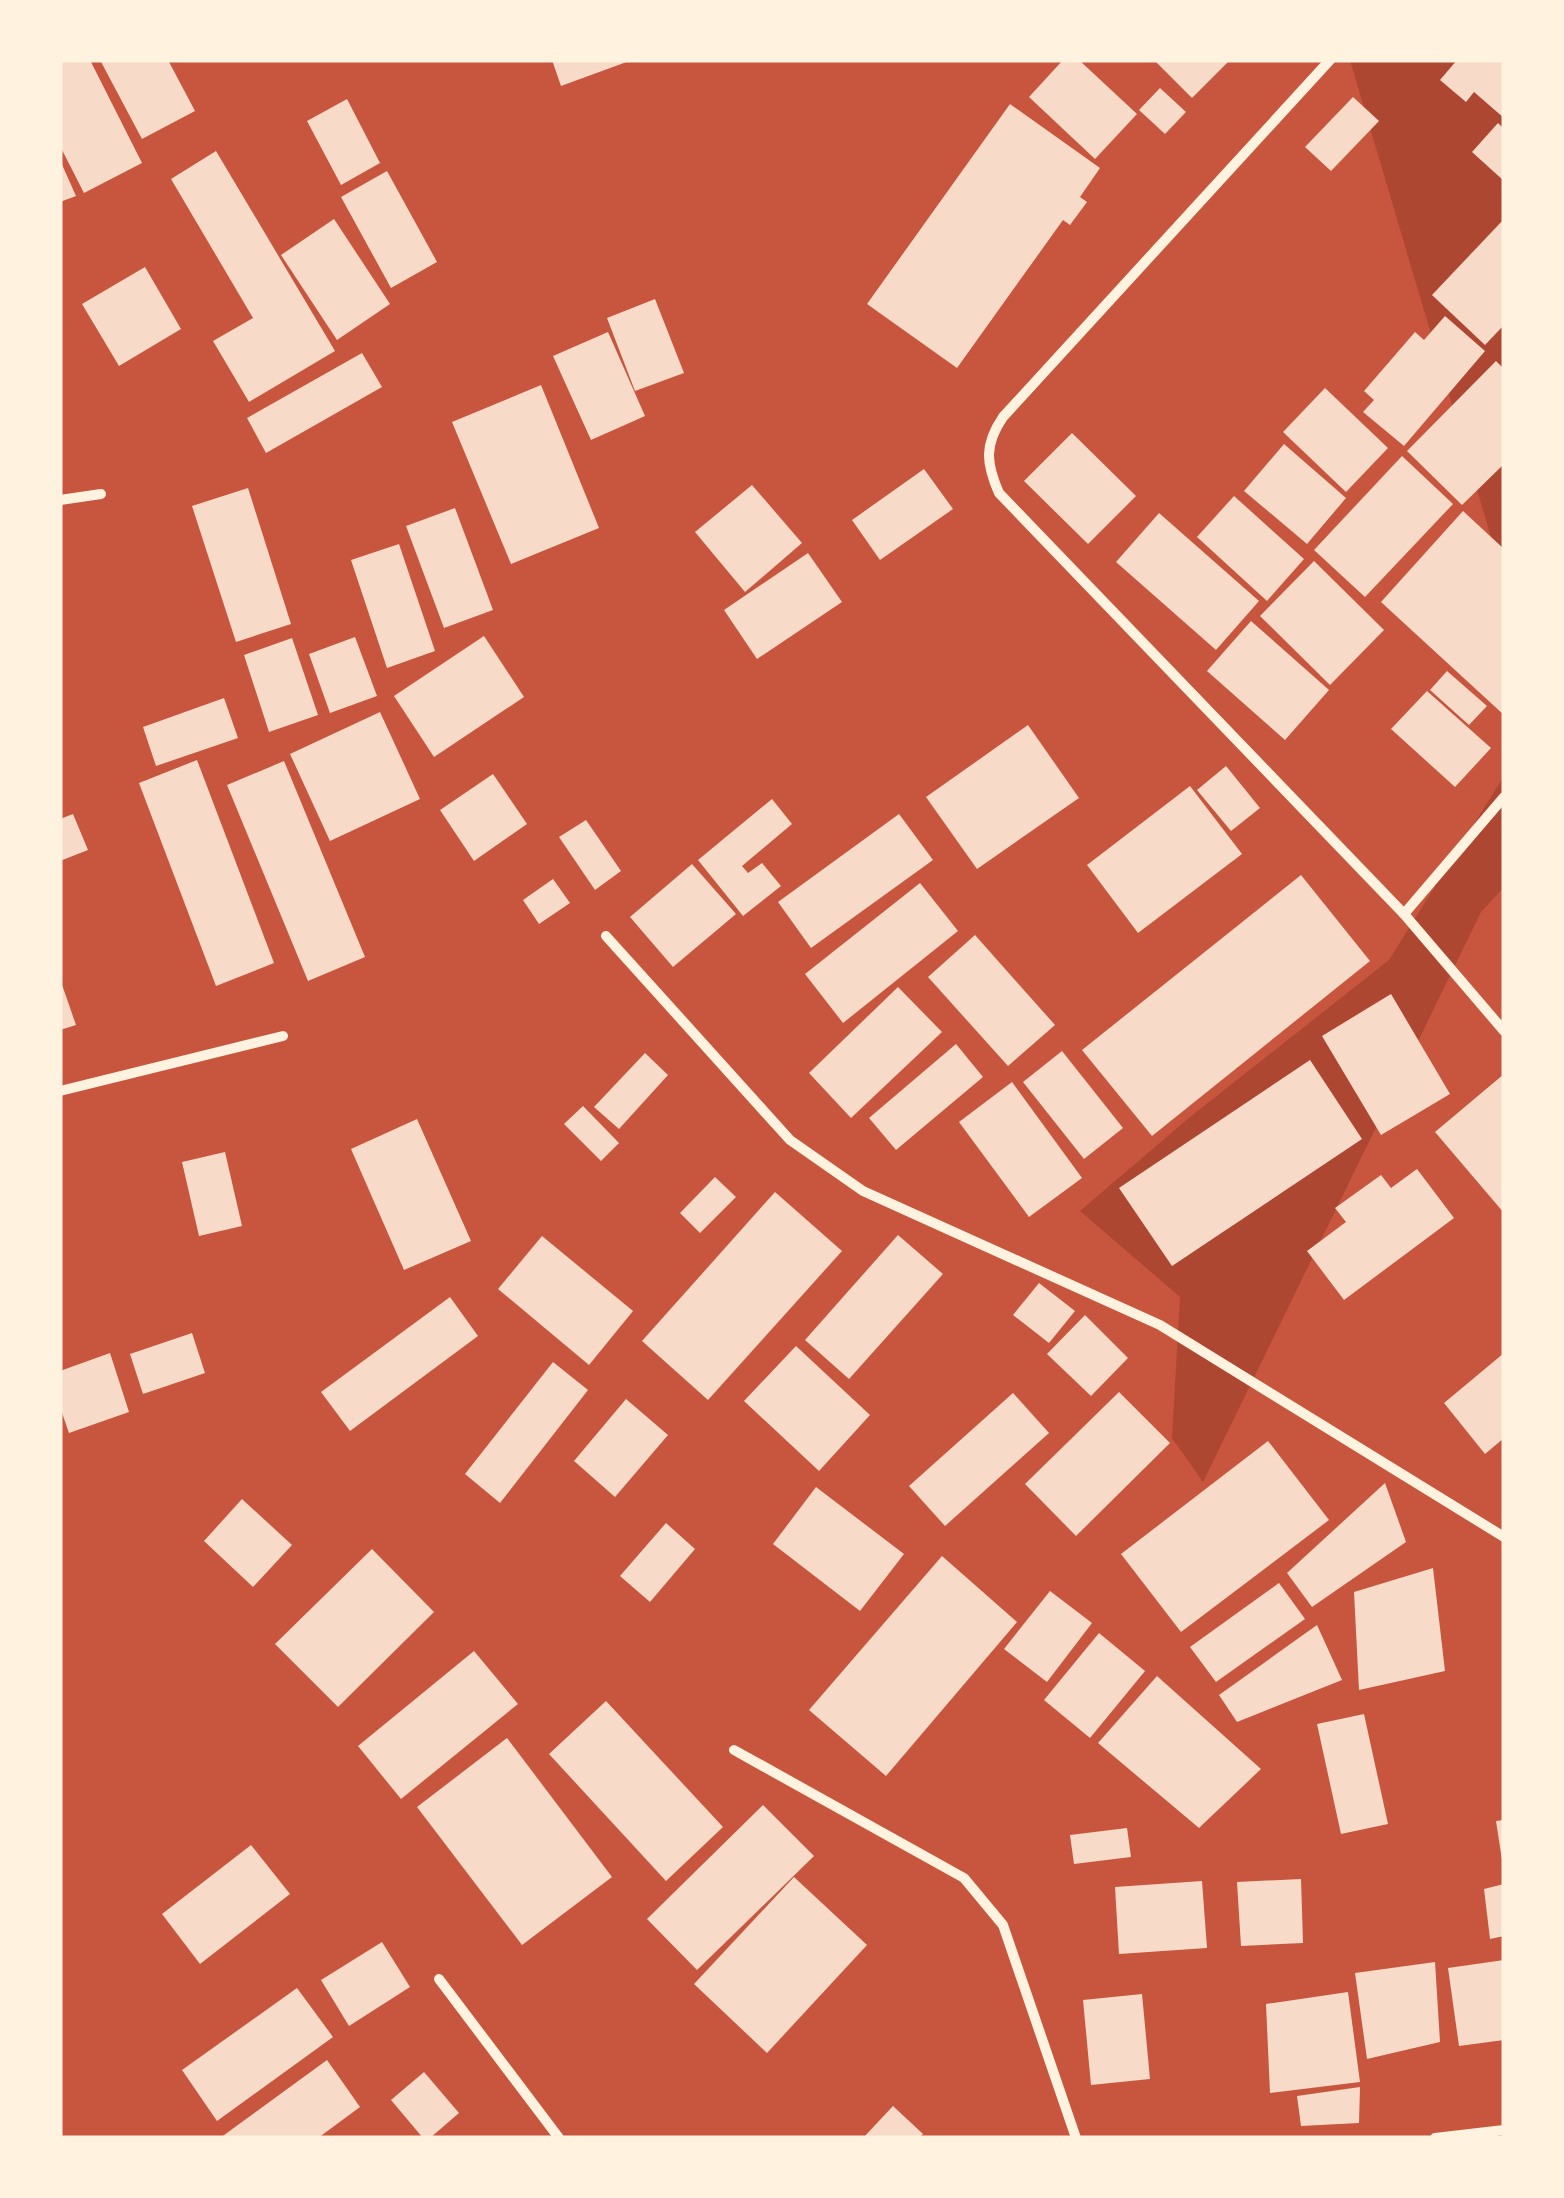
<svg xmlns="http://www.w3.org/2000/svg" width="1564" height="2198" font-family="Arial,sans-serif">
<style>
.green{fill:#ae4732}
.building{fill:#f7dbc8}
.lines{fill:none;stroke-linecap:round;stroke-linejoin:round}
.minor{stroke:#fff3e0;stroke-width:10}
</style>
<rect width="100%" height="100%" fill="#c8553d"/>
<g class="green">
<polygon points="1350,60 1504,60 1504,581"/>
<polygon points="1504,776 1504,887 1481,912 1203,1482 1172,1438 1180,1297 1080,1211 1190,1117 1389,960"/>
</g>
<g class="building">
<polygon points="60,60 90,60 142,163 84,193 60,146"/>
<polygon points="100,60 168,60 195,111 142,139"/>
<polygon points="552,60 632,60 561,86"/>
<polygon points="1063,60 1079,60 1137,114 1095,159 1029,97"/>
<polygon points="1154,60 1230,60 1192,98"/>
<polygon points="1457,60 1504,60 1504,118 1474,92 1466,102 1440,80"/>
<polygon points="1160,88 1186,112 1165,134 1139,110"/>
<polygon points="1353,97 1379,121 1331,171 1305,147"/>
<polygon points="347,99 380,163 341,185 307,121"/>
<polygon points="1010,104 1100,168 1080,197 1087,202 1070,225 1063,220 957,368 867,304"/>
<polygon points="1498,123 1504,129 1504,181 1472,152"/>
<polygon points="216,151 335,351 249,402 213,341 253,318 171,179"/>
<polygon points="60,160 76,196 60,202"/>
<polygon points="387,171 437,262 391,288 341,197"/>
<polygon points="334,219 390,304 337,340 281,255"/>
<polygon points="1504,219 1504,325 1485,345 1432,295"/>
<polygon points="145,267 181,329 119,366 82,304"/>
<polygon points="655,299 684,373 635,391 607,318"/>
<polygon points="1445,316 1485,351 1404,446 1363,412 1374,400 1364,391 1415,332 1424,340"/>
<polygon points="608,332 645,416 591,440 553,356"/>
<polygon points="362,353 382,387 266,453 247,418"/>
<polygon points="1496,361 1504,369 1504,464 1462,505 1407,451"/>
<polygon points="541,385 599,528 511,564 452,422"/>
<polygon points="1325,388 1388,448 1346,492 1283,432"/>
<polygon points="1072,433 1136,496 1088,544 1024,481"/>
<polygon points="1284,444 1346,498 1307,544 1244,491"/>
<polygon points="1402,456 1453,504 1365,597 1314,550"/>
<polygon points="924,469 953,509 880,560 852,520"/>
<polygon points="752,485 802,543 745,592 695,532"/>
<polygon points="248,488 291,624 236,642 192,506"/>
<polygon points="1234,496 1304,559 1267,601 1197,537"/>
<polygon points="455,508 493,610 444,628 406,526"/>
<polygon points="1463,511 1504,549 1504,715 1381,602"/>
<polygon points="1159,513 1259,601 1216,650 1116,562"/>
<polygon points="399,544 435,651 387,668 351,560"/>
<polygon points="808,553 842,602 757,659 724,610"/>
<polygon points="1314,561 1384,630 1330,685 1260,616"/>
<polygon points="1251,621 1329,690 1285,740 1207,671"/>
<polygon points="484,636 524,697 434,757 394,696"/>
<polygon points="355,637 377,696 330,713 309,654"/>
<polygon points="292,638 318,715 269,732 244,655"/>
<polygon points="1447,671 1487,706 1469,725 1430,690"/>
<polygon points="1427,691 1491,748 1455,787 1391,729"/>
<polygon points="224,698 238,738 156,766 143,727"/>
<polygon points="380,712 420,799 330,841 290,754"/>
<polygon points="1028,725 1079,798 977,869 926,797"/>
<polygon points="197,760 274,963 216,986 139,783"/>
<polygon points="284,761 365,957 308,981 227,785"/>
<polygon points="1226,766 1260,808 1231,831 1197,790"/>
<polygon points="493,774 527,824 474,861 440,810"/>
<polygon points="1190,786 1242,854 1138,933 1087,865"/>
<polygon points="772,799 792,824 742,866 748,873 762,863 781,886 743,916 698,860"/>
<polygon points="73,814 88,850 60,861 60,819"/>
<polygon points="899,814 933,860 811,948 778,902"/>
<polygon points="586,820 621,871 595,890 559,837"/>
<polygon points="692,864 736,914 673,967 630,917"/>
<polygon points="1301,875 1370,961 1152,1136 1082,1050"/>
<polygon points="553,879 570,903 539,924 523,900"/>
<polygon points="920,883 958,931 843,1023 805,974"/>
<polygon points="975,935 1055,1025 1008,1066 928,977"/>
<polygon points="60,979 76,1025 60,1030"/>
<polygon points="898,987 942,1032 851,1118 809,1073"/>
<polygon points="1391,994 1450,1094 1381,1135 1322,1036"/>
<polygon points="956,1044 983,1077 896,1150 869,1118"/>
<polygon points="1062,1051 1123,1128 1084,1159 1023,1082"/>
<polygon points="645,1053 668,1075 619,1129 594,1107"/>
<polygon points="1310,1060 1362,1139 1172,1266 1119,1188"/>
<polygon points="1504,1074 1504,1213 1435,1132"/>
<polygon points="1012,1082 1082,1178 1029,1217 959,1122"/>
<polygon points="583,1106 619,1143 601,1161 564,1124"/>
<polygon points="417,1119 471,1241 404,1270 351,1149"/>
<polygon points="225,1152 242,1226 199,1236 182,1162"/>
<polygon points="1417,1169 1454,1218 1344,1300 1307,1251 1346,1222 1335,1208 1381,1175 1391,1188"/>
<polygon points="715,1177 736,1197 700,1233 680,1213"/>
<polygon points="775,1192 842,1251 708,1400 642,1341"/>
<polygon points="898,1235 943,1274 849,1379 805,1340"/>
<polygon points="542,1236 633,1311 589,1365 498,1289"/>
<polygon points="1039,1283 1075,1311 1049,1343 1013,1315"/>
<polygon points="450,1297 478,1336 350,1431 321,1392"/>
<polygon points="1085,1315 1128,1358 1091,1396 1047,1354"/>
<polygon points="192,1333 205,1373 143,1394 130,1354"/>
<polygon points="796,1346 870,1415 819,1471 744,1401"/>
<polygon points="110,1353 129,1412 69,1433 60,1407 60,1371"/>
<polygon points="1504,1353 1504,1438 1485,1454 1444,1403"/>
<polygon points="553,1362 588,1390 500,1503 465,1474"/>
<polygon points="1119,1392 1170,1443 1076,1536 1025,1484"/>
<polygon points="1013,1393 1049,1433 945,1526 909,1486"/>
<polygon points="626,1399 668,1435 615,1497 574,1461"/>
<polygon points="1268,1441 1329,1520 1181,1632 1121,1554"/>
<polygon points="1385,1483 1406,1542 1312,1607 1287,1573"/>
<polygon points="816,1487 904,1554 860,1611 773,1544"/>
<polygon points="242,1499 292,1545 253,1587 204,1541"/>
<polygon points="666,1523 695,1549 650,1602 620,1576"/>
<polygon points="372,1549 434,1612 338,1707 275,1644"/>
<polygon points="942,1556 1017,1622 886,1776 809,1710"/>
<polygon points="1433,1568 1445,1671 1359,1690 1354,1592"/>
<polygon points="1279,1583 1305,1619 1216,1682 1190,1647"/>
<polygon points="1050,1591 1092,1623 1047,1682 1004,1649"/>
<polygon points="1317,1625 1342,1680 1237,1722 1219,1695"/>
<polygon points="1099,1633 1145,1671 1090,1738 1044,1700"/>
<polygon points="474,1651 518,1704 401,1799 358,1746"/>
<polygon points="1157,1676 1261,1769 1199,1828 1098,1743"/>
<polygon points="606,1701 723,1827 666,1881 549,1754"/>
<polygon points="1364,1714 1388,1824 1341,1834 1317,1724"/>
<polygon points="507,1738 612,1877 522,1945 417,1807"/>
<polygon points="763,1805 814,1856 697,1970 647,1919"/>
<polygon points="1504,1820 1504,1860 1502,1860 1496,1821"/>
<polygon points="1127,1828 1131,1857 1074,1864 1070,1835"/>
<polygon points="251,1845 290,1894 200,1964 162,1914"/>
<polygon points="794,1877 867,1945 767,2053 694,1984"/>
<polygon points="1301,1879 1303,1943 1241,1946 1237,1882"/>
<polygon points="1202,1881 1207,1948 1119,1954 1115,1887"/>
<polygon points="1504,1884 1504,1936 1490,1939 1484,1889"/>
<polygon points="382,1942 410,1987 349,2026 321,1980"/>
<polygon points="1504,1960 1504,2040 1459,2046 1448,1968"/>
<polygon points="1435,1962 1440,2042 1367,2059 1355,1973"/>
<polygon points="297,1988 333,2037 217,2121 182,2070"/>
<polygon points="1348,1992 1360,2082 1270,2093 1266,2004"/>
<polygon points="1142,1994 1150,2079 1091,2085 1083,2000"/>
<polygon points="327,2060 360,2107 318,2138 220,2138"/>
<polygon points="424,2072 459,2113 430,2138 423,2138 391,2100"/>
<polygon points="1360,2087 1359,2123 1301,2126 1297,2096"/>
<polygon points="893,2106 923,2134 919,2138 863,2138"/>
</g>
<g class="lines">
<g class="minor">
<path d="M1330,60L1003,417C984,445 986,463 999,493L1404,914L1504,1031"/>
<polyline points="60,500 101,494"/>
<polyline points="1404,914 1504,797"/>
<polyline points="606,936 790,1140 863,1191 1160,1325 1504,1537"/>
<polyline points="60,1091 283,1036"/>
<polyline points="734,1750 964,1878 1003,1925 1076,2138"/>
<polyline points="439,1979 559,2138"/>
<polyline points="1435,2138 1504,2130"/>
</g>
</g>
<rect width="1564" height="2198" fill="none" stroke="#fff3e0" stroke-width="125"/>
</svg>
